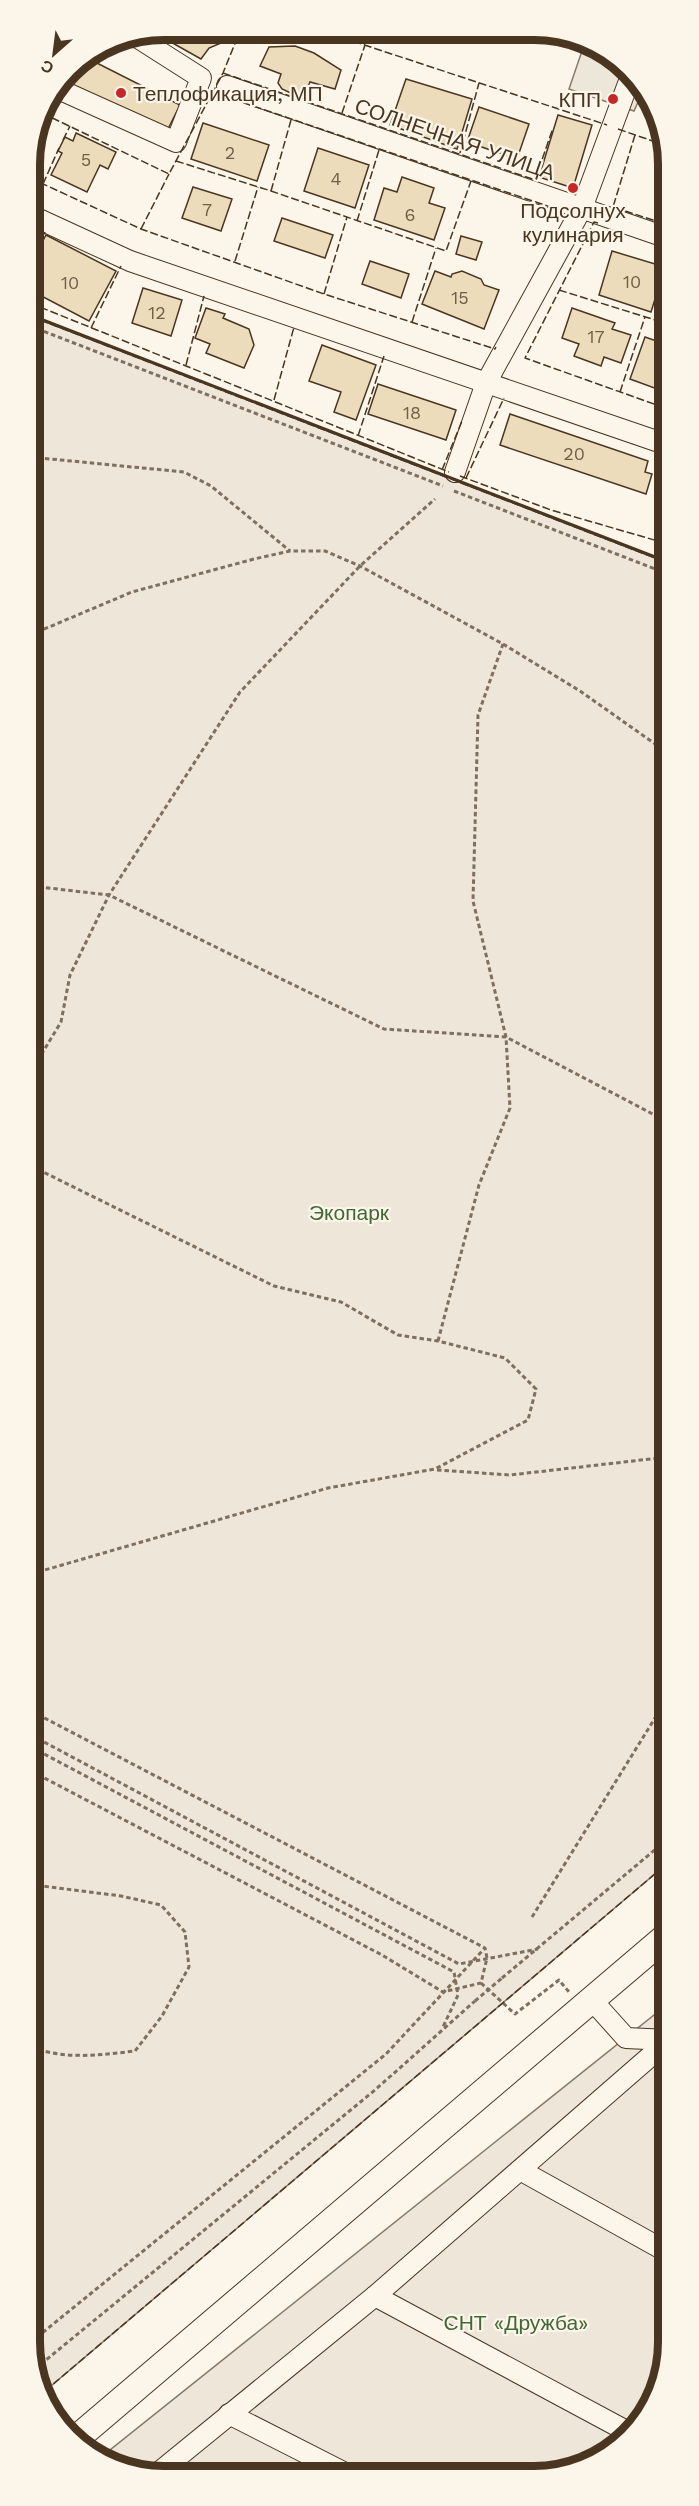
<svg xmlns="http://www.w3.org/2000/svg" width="699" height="2506" font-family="'Work Sans',sans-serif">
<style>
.green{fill:#ede6d9;stroke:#887966;stroke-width:1.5}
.parking{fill:#ede7d9;stroke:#887966;stroke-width:1.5}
.building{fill:#ecdcbc;stroke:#4a3520;stroke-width:1.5}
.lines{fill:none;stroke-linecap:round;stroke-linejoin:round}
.minor-casing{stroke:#4a3520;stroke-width:22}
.major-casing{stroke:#4a3520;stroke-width:28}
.path{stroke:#7f6f5c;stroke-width:3;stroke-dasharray:4.5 3;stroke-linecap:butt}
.minor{stroke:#fbf6e9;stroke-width:20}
.major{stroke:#fbf6e9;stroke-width:26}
.path-bridge{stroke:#7f6f5c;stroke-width:3;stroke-dasharray:4.5 3;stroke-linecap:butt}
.fence{stroke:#4a3520;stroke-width:1.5;stroke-dasharray:8 3;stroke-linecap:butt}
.wall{stroke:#4a3520;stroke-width:3}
.poi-dot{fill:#c62828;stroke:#fbf6e9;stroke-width:2}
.labels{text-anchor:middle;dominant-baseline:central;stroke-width:4.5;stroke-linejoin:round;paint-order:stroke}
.number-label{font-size:18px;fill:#725f47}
.poi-label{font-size:21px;fill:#4a3520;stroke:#fbf6e9;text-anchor:start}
.street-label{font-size:21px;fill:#4a3520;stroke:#fbf6e9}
.park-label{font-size:21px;fill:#436837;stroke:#fbf6e9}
.rim{fill:none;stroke:#4a3520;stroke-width:8}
</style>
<rect width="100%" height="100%" fill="#fbf6e9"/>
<g class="green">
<polygon points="30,316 668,563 669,1862 45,2391 31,2360"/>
<polygon points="669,2003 669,2350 635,2431 602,2458 553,2475 138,2473 105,2454"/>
</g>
<polygon class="parking" points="584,45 630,70 642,93 634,111 569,89"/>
<g class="building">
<polygon points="164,30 219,30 221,43 209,48 201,59 153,32"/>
<polygon points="295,46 314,53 341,70 335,89 310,82 306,92 297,96 282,89 278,83 281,74 260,66 269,47"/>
<polygon points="87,58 180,105 166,133 61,80 70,69"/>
<polygon points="406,79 472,99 457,149 390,125"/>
<polygon points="479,107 529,124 517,159 467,142"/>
<polygon points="558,115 592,125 573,188 539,177"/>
<polygon points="203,123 269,145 257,181 191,159"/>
<polygon points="76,133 116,152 108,169 100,165 87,192 51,175 62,153 58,151 65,137 73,141"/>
<polygon points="318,148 369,165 355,208 304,191"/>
<polygon points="402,177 434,188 429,203 445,208 434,240 374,220 384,188 397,192"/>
<polygon points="193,187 232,199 221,231 182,218"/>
<polygon points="668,188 668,210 662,208"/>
<polygon points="282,218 333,235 325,258 274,241"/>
<polygon points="46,235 116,271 89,321 30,290 30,265"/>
<polygon points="461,236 482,242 476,260 456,254"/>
<polygon points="612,251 665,267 651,312 599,295"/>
<polygon points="370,261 409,274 401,298 362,284"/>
<polygon points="435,271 451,277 452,274 462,271 481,279 484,285 499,290 484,329 422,304"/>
<polygon points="143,288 182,300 171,336 132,323"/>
<polygon points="206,308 225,314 223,318 249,329 254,345 244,368 206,353 210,344 195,338"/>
<polygon points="572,308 615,323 612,329 631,335 621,363 604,357 601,366 574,356 579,344 562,338"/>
<polygon points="645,337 668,345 668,393 630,379"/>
<polygon points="322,345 376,365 356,420 334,412 341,392 309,381"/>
<polygon points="378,384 456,410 446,440 368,414"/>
<polygon points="510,414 648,461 645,472 652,474 646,494 500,445"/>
</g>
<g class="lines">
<defs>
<g id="minor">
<polyline points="227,86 668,238"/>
<polyline points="56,88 176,142 201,78 135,36"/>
<polyline points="30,215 130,261 668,445"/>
<polyline points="455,472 486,383 582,208 632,73"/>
<polyline points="591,1999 626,2038 669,2040"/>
<polyline points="520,2170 669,2253"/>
<polyline points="375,2296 632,2434"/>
<polyline points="229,2414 347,2474"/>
<polyline points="158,2473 375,2296 669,2040"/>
</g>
<polyline id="major" points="77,2438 669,1934"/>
</defs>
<use href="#minor" class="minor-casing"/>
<use href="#major" class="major-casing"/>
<g class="path">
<polyline points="548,33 586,46"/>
<polyline points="30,326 443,486"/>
<polyline points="30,457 184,472 211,486 290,551"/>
<polyline points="454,491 668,574"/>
<polyline points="30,635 132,592 254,559 290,551 325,551 360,566 503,644 580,691 668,753"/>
<polyline points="31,886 109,895 384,1029 506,1037 668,1122"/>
<polyline points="31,1065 38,1060 61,1022 70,975 109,895 240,692 360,566 435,499"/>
<polyline points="31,1166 274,1286 341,1302 398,1335 438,1341 505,1358 536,1389 528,1420 435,1469 328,1488 31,1574"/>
<polyline points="438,1341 479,1185 510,1108 506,1037 473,901 478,715 503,644"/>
<polyline points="437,1470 510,1475 668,1457"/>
<polyline points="31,1711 485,1948 487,1958 481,1983 443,1992 382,1955 31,1771"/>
<polyline points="31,1735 459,1964 538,1949"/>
<polyline points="31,1747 454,1972 458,1995 443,2027"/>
<path d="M31,1880L42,1886L121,1896L161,1905L185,1932L189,1967L162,2016L135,2051C101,2055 65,2060 31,2047"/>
<polyline points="532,1917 668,1697"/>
<polyline points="502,1978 669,1838"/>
<polyline points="481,1983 515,2014 559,1980 569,1992"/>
<polyline points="31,2342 386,2054 485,1948"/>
<polyline points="35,2369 375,2090 475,2001"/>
</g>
<use href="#minor" class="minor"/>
<use href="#major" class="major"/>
<polyline class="path-bridge" points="475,2001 502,1978"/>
<g class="fence">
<polyline points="322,31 607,125"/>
<polyline points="223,73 535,180 553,128"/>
<polyline points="212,92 568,213 566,217"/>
<polyline points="42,113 169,174 223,73 240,31"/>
<polyline points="342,113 365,45"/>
<polyline points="618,129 667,146"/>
<polyline points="635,135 613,207 668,225"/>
<polyline points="63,140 70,126"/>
<polyline points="460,153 479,83"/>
<polyline points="176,161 271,191 446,251 471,181"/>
<polyline points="30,178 141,229 324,294 495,349 496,347"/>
<polyline points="43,184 59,148"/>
<polyline points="271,191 291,120"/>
<polyline points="357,221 379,150"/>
<polyline points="598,223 594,222 525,358 668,409"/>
<polyline points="141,229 169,174"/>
<polyline points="34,254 45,232"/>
<polyline points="235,261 258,187"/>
<polyline points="559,290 668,324"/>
<polyline points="324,294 347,217"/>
<polyline points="30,303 449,472"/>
<polyline points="30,316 668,563"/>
<polyline points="657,320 668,285"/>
<polyline points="412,322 436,248"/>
<polyline points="91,328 121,266"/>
<polyline points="186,365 204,296"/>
<polyline points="620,392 645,317"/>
<polyline points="274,400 294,327"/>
<polyline points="358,436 384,356"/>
<polyline points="442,470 462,421"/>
<polyline points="460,476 551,510 668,544"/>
<polyline points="466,478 504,398"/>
<polyline points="655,539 668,499"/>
<polyline points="45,2391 669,1862"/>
</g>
<polyline class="wall" points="30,315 668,562"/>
</g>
<g class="poi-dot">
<circle cx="121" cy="93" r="6"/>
<circle cx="613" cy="99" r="6"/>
<circle cx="573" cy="188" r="6"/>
</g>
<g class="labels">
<g class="number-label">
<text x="230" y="152">2</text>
<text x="86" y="159">5</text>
<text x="336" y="178">4</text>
<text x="207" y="209">7</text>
<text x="410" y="214">6</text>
<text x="632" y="281">10</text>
<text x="70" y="282">10</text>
<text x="460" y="297">15</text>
<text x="157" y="312">12</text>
<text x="596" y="336">17</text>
<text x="412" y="412">18</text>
<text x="574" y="453">20</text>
</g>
<g class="poi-label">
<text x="133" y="93">Теплофикация, МП</text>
<text x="601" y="99" text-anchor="end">КПП</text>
<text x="573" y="210" text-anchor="middle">Подсолнух<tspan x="573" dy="24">кулинария</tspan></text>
</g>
<g class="street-label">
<text transform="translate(455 139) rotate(19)">СОЛНЕЧНАЯ УЛИЦА</text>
</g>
<g class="park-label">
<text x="349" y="1212">Экопарк</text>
<text x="516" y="2322">СНТ «Дружба»</text>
</g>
</g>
<path d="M0 0H699V2506H0ZM164 40H534A124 124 0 0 1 658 164V2342A124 124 0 0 1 534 2466H164A124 124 0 0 1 40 2342V164A124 124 0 0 1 164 40Z" fill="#fbf6e9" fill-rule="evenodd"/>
<path class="rim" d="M164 40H534A124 124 0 0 1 658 164V2342A124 124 0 0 1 534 2466H164A124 124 0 0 1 40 2342V164A124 124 0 0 1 164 40Z"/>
<g transform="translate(54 54) rotate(208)" stroke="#fbf6e9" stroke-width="4.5" paint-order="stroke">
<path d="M0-4.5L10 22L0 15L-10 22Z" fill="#4a3520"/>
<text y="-9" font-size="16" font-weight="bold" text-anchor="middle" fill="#4a3520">С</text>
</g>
</svg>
